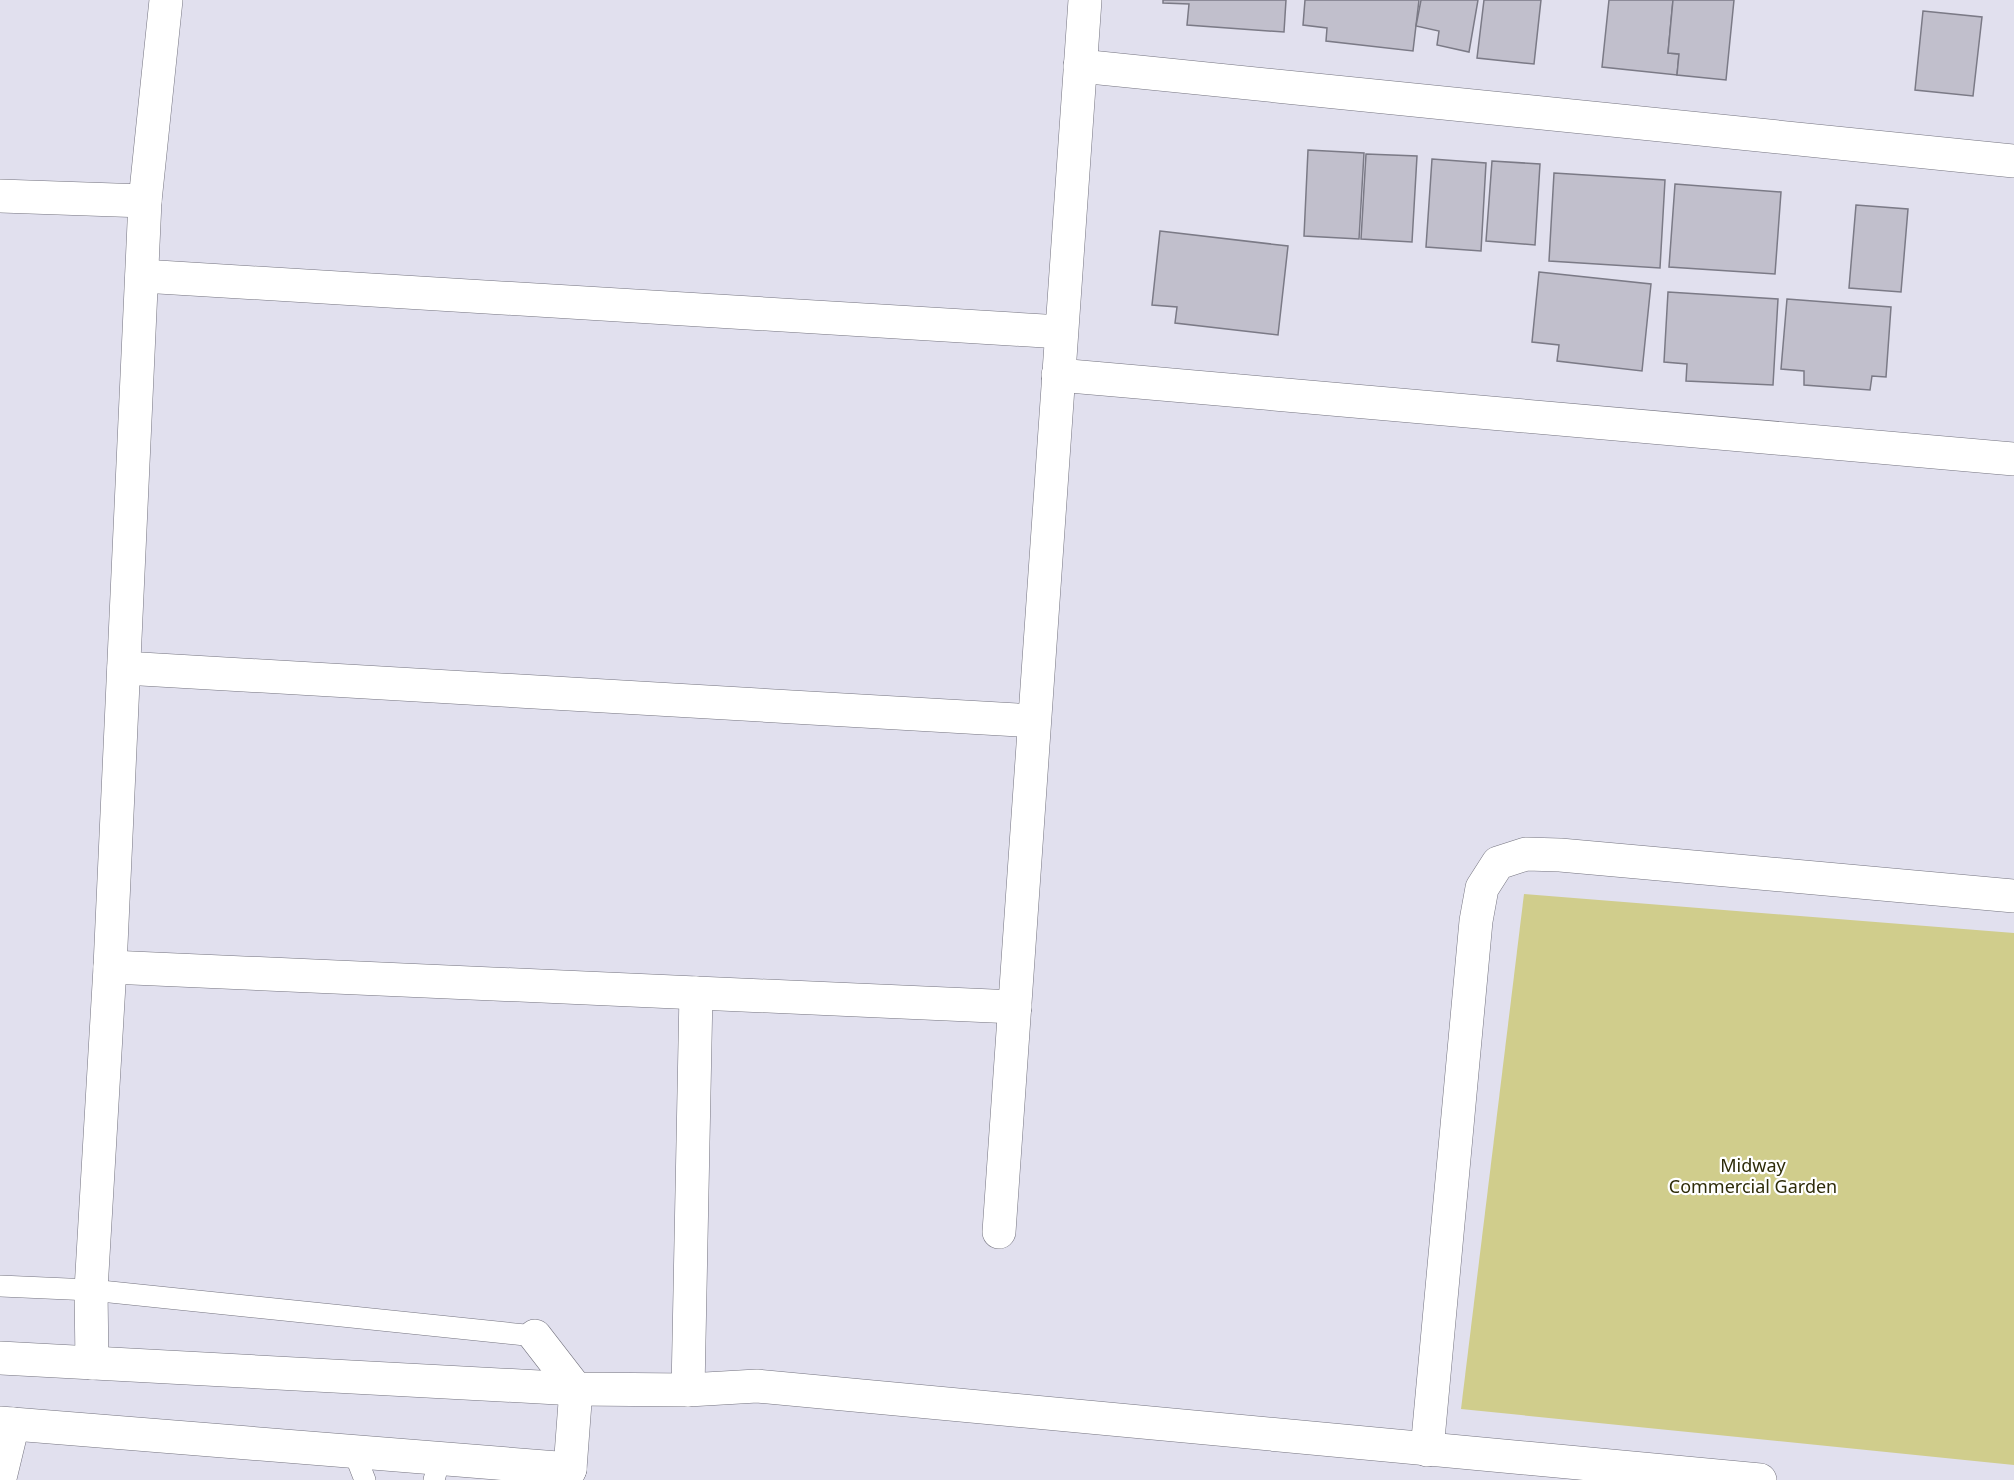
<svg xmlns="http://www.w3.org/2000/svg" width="2014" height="1480" font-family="'Noto Sans',sans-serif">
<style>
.green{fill:#d0cd8c}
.building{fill:#c1bfcc;stroke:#7b7a86;stroke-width:1.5}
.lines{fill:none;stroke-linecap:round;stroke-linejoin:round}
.service-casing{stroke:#74737f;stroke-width:22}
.minor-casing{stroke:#74737f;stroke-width:34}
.service{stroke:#fff;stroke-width:21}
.minor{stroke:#fff;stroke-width:33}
.labels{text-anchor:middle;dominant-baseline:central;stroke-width:4.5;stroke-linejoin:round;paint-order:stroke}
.park-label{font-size:18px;fill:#2e2c09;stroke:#fff}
</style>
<rect width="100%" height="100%" fill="#e1e0ee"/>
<polygon class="green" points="1524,894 2014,933 2014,1465 1461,1409"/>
<g class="building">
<polygon points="1163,0 1286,0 1284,32 1187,25 1189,4 1163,3"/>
<polygon points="1305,0 1419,0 1413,51 1326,41 1327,28 1303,25"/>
<polygon points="1421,0 1478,0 1469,52 1437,45 1439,31 1416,26"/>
<polygon points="1484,0 1541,0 1534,64 1477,58"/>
<polygon points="1609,0 1673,0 1668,53 1679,54 1677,75 1602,67"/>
<polygon points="1673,0 1734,0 1726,80 1677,75 1679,54 1668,53"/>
<polygon points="1923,11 1982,17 1973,96 1915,90"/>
<polygon points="1308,150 1364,153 1359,239 1304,236"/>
<polygon points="1366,154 1417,156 1412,242 1361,239"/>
<polygon points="1432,159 1486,163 1481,251 1426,247"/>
<polygon points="1492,161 1540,164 1535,245 1486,241"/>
<polygon points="1554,173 1665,180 1660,268 1549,261"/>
<polygon points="1675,184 1781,192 1775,274 1669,267"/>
<polygon points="1856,205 1908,209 1901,292 1849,288"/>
<polygon points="1160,231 1288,246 1278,335 1175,323 1177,307 1152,305"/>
<polygon points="1539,272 1651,284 1642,371 1557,361 1559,345 1532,342"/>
<polygon points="1668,292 1778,299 1773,385 1686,381 1687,364 1664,362"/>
<polygon points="1787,299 1891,307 1886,377 1872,376 1870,390 1804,385 1804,371 1781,369"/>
</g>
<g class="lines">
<defs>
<g id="service">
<polyline points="0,1286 91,1290 535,1336"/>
<polyline points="354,1452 365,1480"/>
<polyline points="434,1480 440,1458"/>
</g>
<g id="minor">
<polyline points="1080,66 2014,161"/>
<polyline points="0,196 145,201"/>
<polyline points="142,276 1061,332"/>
<polyline points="1058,375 2014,459"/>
<polyline points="124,668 1034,721"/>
<polyline points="110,967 1015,1007"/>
<polyline points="999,1232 1085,0"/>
<polyline points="535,1336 576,1389 570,1469 565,1480"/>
<polyline points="0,1358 576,1389 688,1390 757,1386 1760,1480"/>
<polyline points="92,1363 91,1290 110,967 145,201 166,0"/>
<polyline points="688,1390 696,993"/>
<polyline points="0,1423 570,1469"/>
<polyline points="1427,1450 1476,921 1482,888 1498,863 1526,854 1560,855 2014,896"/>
<polyline points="0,1478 13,1424"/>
</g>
</defs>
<use href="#service" class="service-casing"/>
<use href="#minor" class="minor-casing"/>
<use href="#service" class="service"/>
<use href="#minor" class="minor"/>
</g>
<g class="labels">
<g class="park-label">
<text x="1753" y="1165">Midway<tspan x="1753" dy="21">Commercial Garden</tspan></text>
</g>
</g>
</svg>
